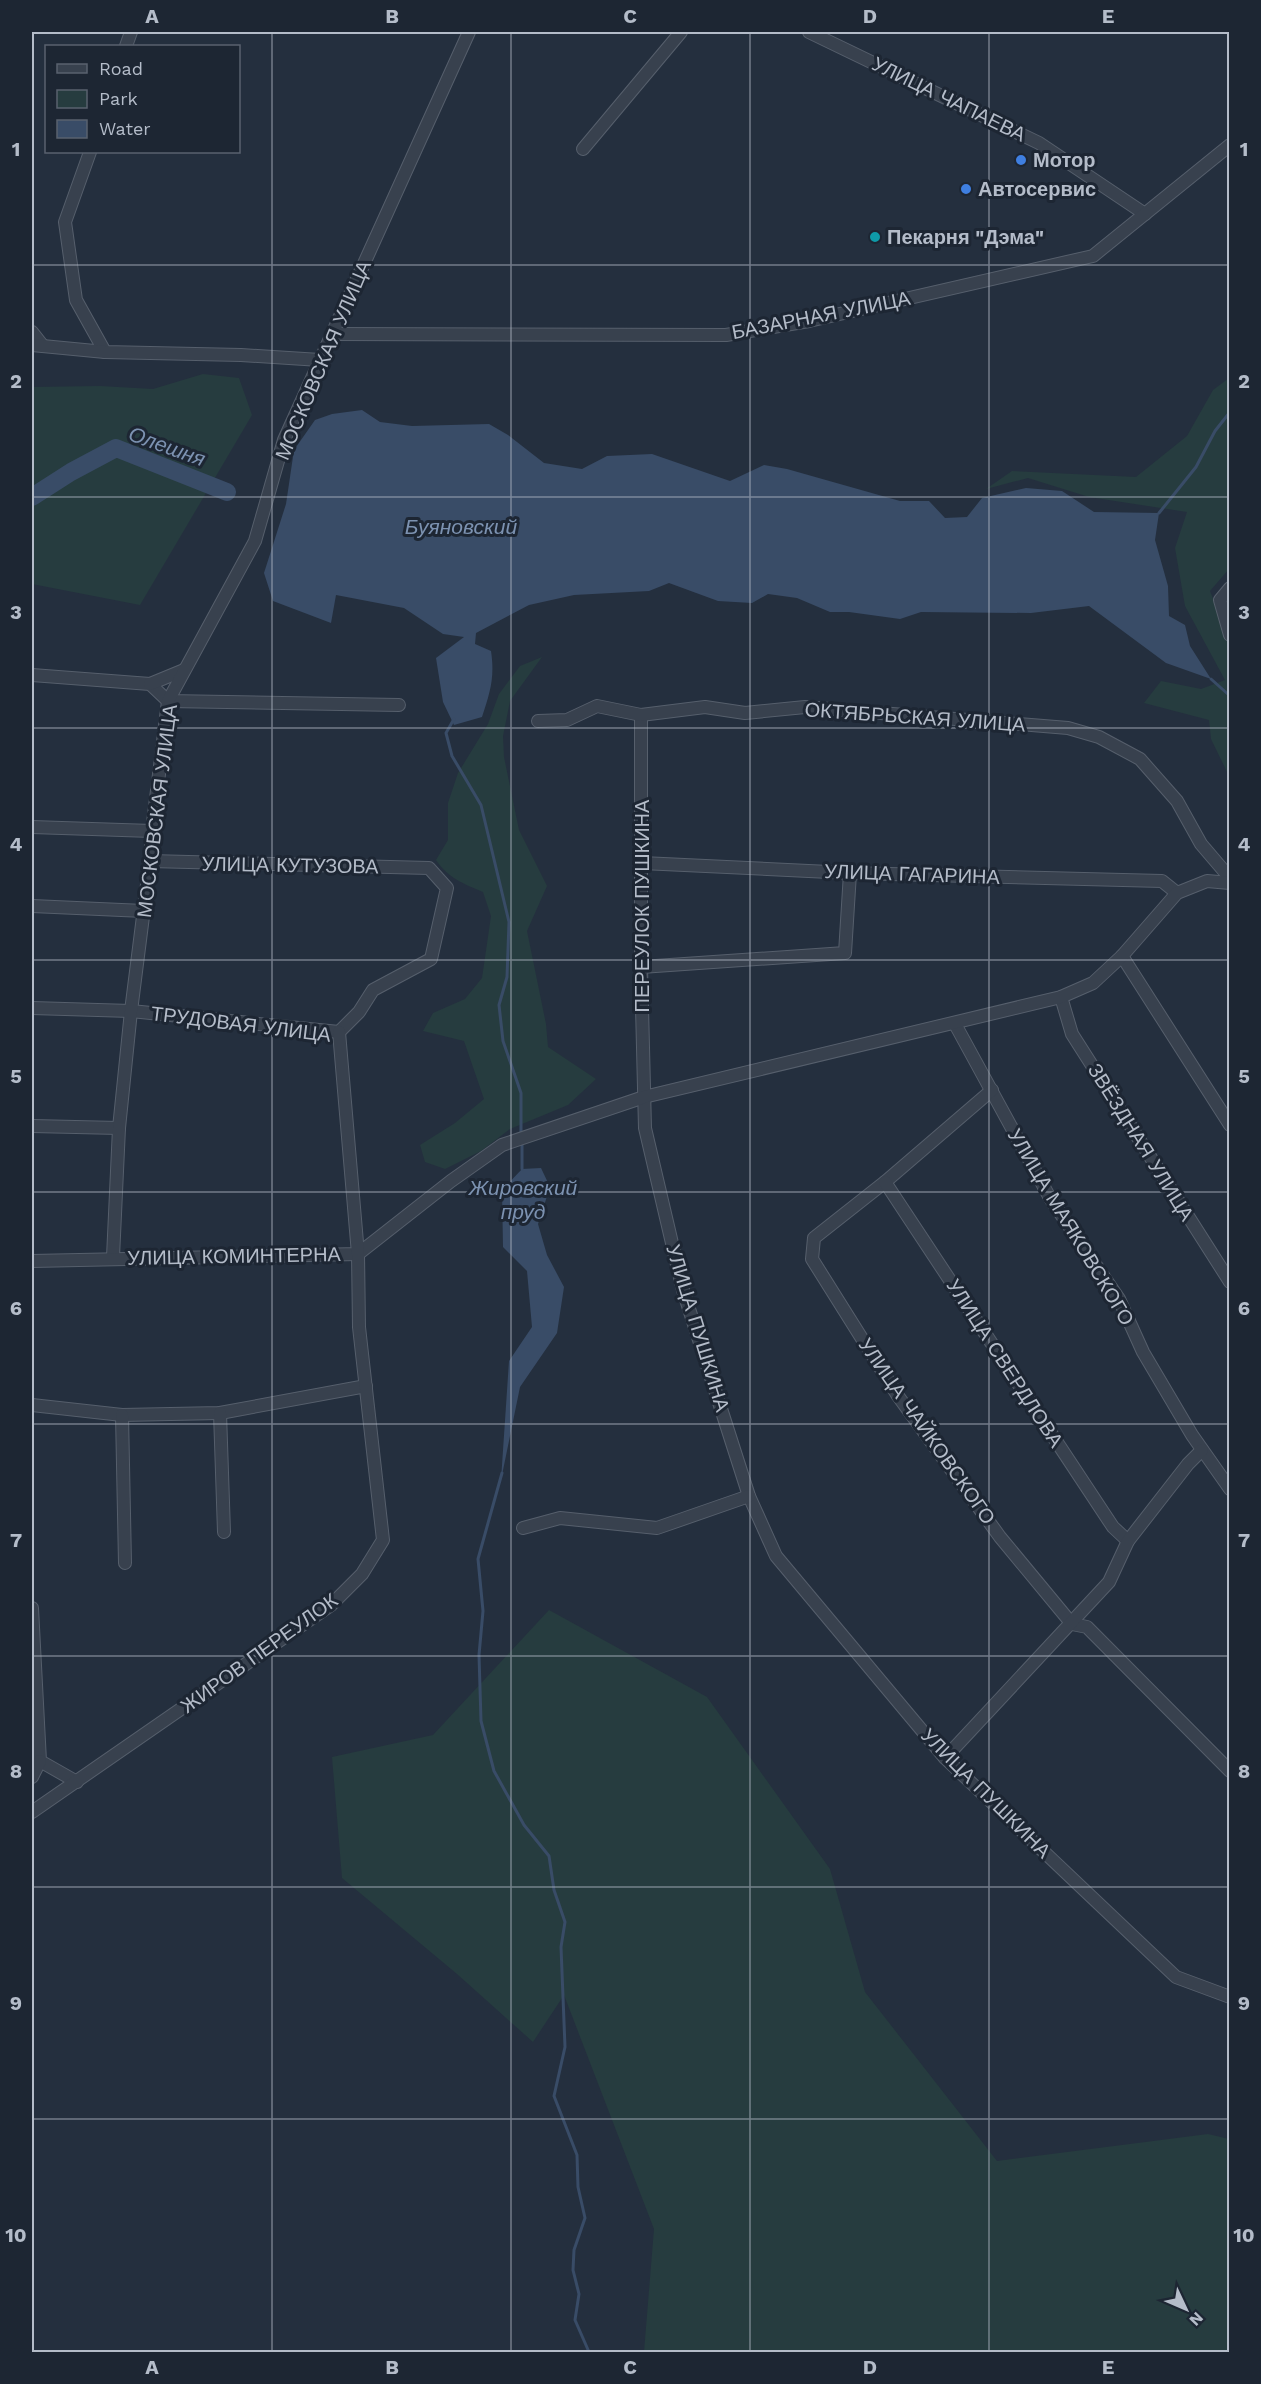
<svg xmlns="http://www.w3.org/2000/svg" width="1261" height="2384" font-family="'Work Sans',sans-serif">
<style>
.green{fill:#263c3f}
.water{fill:#394c67}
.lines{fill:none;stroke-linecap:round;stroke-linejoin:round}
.stream{stroke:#394c67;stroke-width:3}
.river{stroke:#394c67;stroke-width:18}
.minor-casing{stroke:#565f6c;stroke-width:14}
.minor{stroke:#38414e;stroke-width:12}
.grid{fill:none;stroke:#b4bcc9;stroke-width:1.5;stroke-opacity:0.55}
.shop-dot{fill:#3f7fe0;stroke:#1d2633;stroke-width:2}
.culture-dot{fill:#0f9aa8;stroke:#1d2633;stroke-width:2}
.labels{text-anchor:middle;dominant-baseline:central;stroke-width:6;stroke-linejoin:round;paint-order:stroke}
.street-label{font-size:20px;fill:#b4bcc9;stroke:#1d2633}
.poi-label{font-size:20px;font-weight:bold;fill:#b4bcc9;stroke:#1d2633;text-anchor:start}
.water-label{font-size:21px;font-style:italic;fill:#7c92b1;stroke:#1d2633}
.neatline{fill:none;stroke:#b4bcc9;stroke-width:2}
.grid-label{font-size:20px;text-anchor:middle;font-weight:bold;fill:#b4bcc9}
</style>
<rect width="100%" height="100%" fill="#242f3e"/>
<g class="green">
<polygon points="203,374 239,378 252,415 140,605 32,584 32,387 100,386 153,389"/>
<polygon points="1229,378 1229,569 1210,591 1229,640 1229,776 1211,739 1209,720 1144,703 1161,681 1201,689 1225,680 1185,606 1175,548 1187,512 1089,497 1028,478 986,489 1012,471 1136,477 1187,436 1213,390"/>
<path d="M542,657L510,701L503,736L504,757L519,830L547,886L527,931L546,1024L548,1047L596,1079L568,1105L510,1129L481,1151L445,1169L425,1162L420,1145L455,1123L484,1099L464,1041L423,1031L433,1013L465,999L482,978L491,916L483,892C464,884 448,878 436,860L448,840V803L458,773L488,724L499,694L520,666Z"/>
<polygon points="549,1610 707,1697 830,1869 865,1992 997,2161 1208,2134 1229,2139 1229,2352 644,2352 654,2229 564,1995 533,2042 457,1974 342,1878 332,1757 433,1735"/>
</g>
<g class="water">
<path d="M362,410L380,422L412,426L489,424L508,435L544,463L582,469L607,456L652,454L730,481L764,465L787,469L900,501H929L945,518L967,517L982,498L1026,488L1062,491L1094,512L1159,513L1155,540L1168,586L1169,616L1185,625L1190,646L1211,679L1166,663L1089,606L1031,613L921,612L900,619L849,612H830L797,598L768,594L752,603L718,601L669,583L649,591L574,595L529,605L476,633L475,644L491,651C495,678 490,692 482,717L454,725L443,702L436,658L464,637L443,634L404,608L336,595L331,623L273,601L264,573L286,504L294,450L315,420L332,414Z"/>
<polygon points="541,1168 550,1187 538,1224 547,1255 564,1287 557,1333 520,1387 501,1480 509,1361 532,1327 527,1271 503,1247 502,1190 522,1169"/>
</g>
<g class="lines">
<g class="stream">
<polyline points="1159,513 1196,467 1215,431 1230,412"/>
<polyline points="1211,679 1230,696"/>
<polyline points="454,719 446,733 452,756 481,805 509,922 507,977 499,1005 503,1041 521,1093 521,1134"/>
<polyline points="522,1141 522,1169"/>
<polyline points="502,1473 478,1559 483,1611 479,1655 481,1721 494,1771 524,1825 549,1856 554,1890 565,1922 561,1947 565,2047 554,2096 577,2155 578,2187 585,2218 574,2250 573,2270 579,2294 575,2320 589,2352"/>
</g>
<polyline class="river" points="32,497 71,472 116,448 227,492"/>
<defs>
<g id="minor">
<polyline points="809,32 1039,143 1145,214"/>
<polyline points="126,46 131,32"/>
<polyline points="583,149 681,32"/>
<polyline points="90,152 65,222 76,300 105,352"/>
<polyline points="32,332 43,346"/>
<polyline points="332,334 726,335 809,321 1093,256 1230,145"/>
<polyline points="32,345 105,352 241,355 320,360"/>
<polyline points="1230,588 1220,600 1230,635"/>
<polyline points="32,675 150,684 168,701 399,705"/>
<polyline points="150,684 184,670"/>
<polyline points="641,715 641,967 645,1128 683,1290 749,1496 776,1556 945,1758 1176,1977 1230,1997"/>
<polyline points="538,721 567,720 597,706 641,715 705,707 745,713 805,707 1068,728 1099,737 1140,759 1177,801 1201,844 1230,878"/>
<polyline points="32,827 152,831"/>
<polyline points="150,861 429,868 447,888 431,959 373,990 359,1012 339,1032"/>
<polyline points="642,863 850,873 1162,881 1177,893"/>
<polyline points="32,906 144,911"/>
<polyline points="1122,956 1230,1125"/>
<polyline points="641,967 845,953 850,873"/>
<polyline points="1061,997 1072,1034 1230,1282"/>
<polyline points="32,1008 131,1011 339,1032"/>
<polyline points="955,1024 1050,1198 1119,1299 1143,1352 1192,1435 1230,1489"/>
<polyline points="992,1090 885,1182 814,1238 812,1259 898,1396 1000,1537 1072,1624 1087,1627 1230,1771"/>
<polyline points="32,1126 119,1128"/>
<polyline points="885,1182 1113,1527 1128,1541"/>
<polyline points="113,1257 119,1128 131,1011 150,861 152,831 168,701 255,541 284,440 469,32"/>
<polyline points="32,1261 358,1254 451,1181 502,1145 644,1097 1061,997 1093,983 1122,956 1177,893 1207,881 1230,883"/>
<polyline points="32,1405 122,1415 220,1413 366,1386"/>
<polyline points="220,1413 224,1532"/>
<polyline points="122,1415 125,1563"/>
<polyline points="523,1528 560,1518 657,1528 749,1496"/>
<polyline points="32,1608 40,1761 77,1782"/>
<polyline points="945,1758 1109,1582 1128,1541 1188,1464 1202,1450"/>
<polyline points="32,1777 40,1761"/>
<polyline points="32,1812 331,1605 362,1574 383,1540 359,1327 358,1254 339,1032"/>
</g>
</defs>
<use href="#minor" class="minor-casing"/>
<use href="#minor" class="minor"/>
</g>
<path class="grid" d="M272,32V2352M511,32V2352M750,32V2352M989,32V2352M32,265H1230M32,497H1230M32,728H1230M32,960H1230M32,1192H1230M32,1424H1230M32,1656H1230M32,1887H1230M32,2119H1230"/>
<g class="shop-dot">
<circle cx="1021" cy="160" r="6"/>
<circle cx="966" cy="189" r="6"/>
</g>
<circle class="culture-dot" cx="875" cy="237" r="6"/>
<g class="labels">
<g class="street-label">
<text transform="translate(949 99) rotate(26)">УЛИЦА ЧАПАЕВА</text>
<text transform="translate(821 315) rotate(-11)">БАЗАРНАЯ УЛИЦА</text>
<text transform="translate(323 360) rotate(-67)">МОСКОВСКАЯ УЛИЦА</text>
<text transform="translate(915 717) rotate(4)">ОКТЯБРЬСКАЯ УЛИЦА</text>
<text transform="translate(157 811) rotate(-83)">МОСКОВСКАЯ УЛИЦА</text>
<text transform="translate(290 865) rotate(1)">УЛИЦА КУТУЗОВА</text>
<text transform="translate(912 874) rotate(2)">УЛИЦА ГАГАРИНА</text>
<text transform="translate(642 906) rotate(-90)">ПЕРЕУЛОК ПУШКИНА</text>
<text transform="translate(241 1024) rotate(7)">ТРУДОВАЯ УЛИЦА</text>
<text transform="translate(1141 1142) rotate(58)">ЗВЁЗДНАЯ УЛИЦА</text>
<text transform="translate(1071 1227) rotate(59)">УЛИЦА МАЯКОВСКОГО</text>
<text transform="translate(234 1256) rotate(-1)">УЛИЦА КОМИНТЕРНА</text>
<text transform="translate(698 1328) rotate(73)">УЛИЦА ПУШКИНА</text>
<text transform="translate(1005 1363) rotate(57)">УЛИЦА СВЕРДЛОВА</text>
<text transform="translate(927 1431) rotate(55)">УЛИЦА ЧАЙКОВСКОГО</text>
<text transform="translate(259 1653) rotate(-36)">ЖИРОВ ПЕРЕУЛОК</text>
<text transform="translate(986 1793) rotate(45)">УЛИЦА ПУШКИНА</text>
</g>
<g class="poi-label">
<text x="1033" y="160">Мотор</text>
<text x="978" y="189">Автосервис</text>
<text x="887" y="237">Пекарня "Дэма"</text>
</g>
<g class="water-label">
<text transform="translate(167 446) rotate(20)">Олешня</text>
<text x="461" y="526">Буяновский</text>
<text x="523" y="1187">Жировский<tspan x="523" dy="24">пруд</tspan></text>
</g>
</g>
<rect width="1261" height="2384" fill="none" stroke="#1d2633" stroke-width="66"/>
<rect x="45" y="45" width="195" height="108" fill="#1d2633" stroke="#59626f" stroke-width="1.5"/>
<rect x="57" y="64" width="30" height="9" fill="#38414e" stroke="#59626f" stroke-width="1.5"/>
<text x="99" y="75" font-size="18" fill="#b4bcc9">Road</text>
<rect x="57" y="90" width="30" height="18" fill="#263c3f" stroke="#59626f" stroke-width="1.5"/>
<text x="99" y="105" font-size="18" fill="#b4bcc9">Park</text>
<rect x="57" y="120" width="30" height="18" fill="#394c67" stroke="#59626f" stroke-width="1.5"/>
<text x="99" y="135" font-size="18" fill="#b4bcc9">Water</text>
<g transform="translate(1186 2309) rotate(134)" stroke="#1d2633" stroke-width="4.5" paint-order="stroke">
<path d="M0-4.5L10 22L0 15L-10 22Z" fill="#b4bcc9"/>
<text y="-9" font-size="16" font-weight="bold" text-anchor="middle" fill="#b4bcc9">N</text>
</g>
<rect x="33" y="33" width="1195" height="2318" class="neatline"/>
<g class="grid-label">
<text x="152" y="23">A</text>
<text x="392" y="23">B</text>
<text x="630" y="23">C</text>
<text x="870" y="23">D</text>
<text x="1108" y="23">E</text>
<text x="16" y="156">1</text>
<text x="1244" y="156">1</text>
<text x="16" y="388">2</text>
<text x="1244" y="388">2</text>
<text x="16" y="619">3</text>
<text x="1244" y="619">3</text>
<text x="16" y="851">4</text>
<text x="1244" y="851">4</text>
<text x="16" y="1083">5</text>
<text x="1244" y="1083">5</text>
<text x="16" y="1315">6</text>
<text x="1244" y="1315">6</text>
<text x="16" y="1547">7</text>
<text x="1244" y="1547">7</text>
<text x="16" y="1778">8</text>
<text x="1244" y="1778">8</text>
<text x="16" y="2010">9</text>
<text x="1244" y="2010">9</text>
<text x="16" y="2242">10</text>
<text x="1244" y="2242">10</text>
<text x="152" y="2374">A</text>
<text x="392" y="2374">B</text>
<text x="630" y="2374">C</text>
<text x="870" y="2374">D</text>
<text x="1108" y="2374">E</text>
</g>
</svg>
